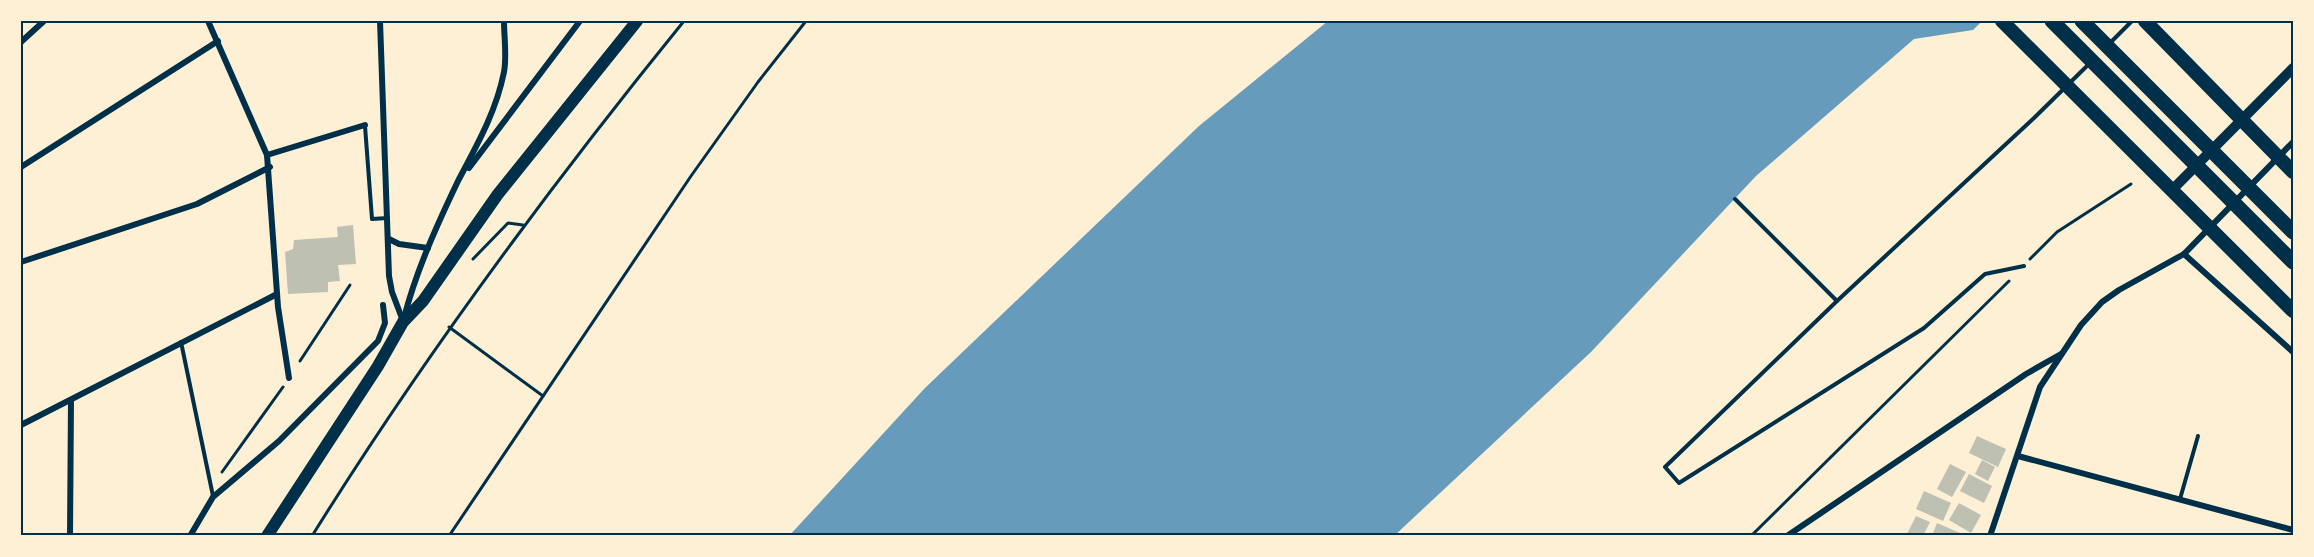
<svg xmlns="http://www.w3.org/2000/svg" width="2314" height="557" font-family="Rubik,sans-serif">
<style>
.water{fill:#669bbc}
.building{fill:#bec0b2}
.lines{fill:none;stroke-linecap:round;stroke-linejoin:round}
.path{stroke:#003049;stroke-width:3}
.service{stroke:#003049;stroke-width:4}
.minor{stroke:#003049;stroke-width:6}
.tertiary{stroke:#003049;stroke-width:10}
.secondary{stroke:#003049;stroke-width:12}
.trunk{stroke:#003049;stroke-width:14}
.motorway{stroke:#003049;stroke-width:15}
.neatline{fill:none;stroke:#003049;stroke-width:2}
</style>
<rect width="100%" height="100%" fill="#fdf0d5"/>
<polygon class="water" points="1328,21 1982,21 1973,30 1914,39 1756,176 1591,352 1394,536 789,536 925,388 1199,126"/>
<g class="building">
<polygon points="353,225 356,264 338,265 340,281 328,282 328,292 288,294 285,252 293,249 294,240 338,237 337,227"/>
<polygon points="1977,436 2006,449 1998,467 1969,453"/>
<polygon points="1982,460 1995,467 1988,481 1975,474"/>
<polygon points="1950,464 1966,472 1952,497 1937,489"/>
<polygon points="1969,474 1992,486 1984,503 1960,491"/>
<polygon points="1924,491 1951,503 1943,521 1916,509"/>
<polygon points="1959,503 1981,515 1971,533 1949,520"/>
<polygon points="1916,516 1930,522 1923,536 1906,536"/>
<polygon points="1937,523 1967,536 1932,536"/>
</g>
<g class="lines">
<g class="path">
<polyline points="473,259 508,223 523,225"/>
<polyline points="2030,259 2057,232 2131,184"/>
<polyline points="449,327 543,396"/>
<polyline points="300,361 350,285"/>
<polyline points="222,472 283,387"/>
<path d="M312,536C424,356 550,186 684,21"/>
<polyline points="449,536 691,176 758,82 806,21"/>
<polyline points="1751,536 2009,281"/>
</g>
<g class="service">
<polyline points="2109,44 2132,21"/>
<polyline points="365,126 372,219 388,218"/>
<polyline points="1735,199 1837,301"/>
<polyline points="2024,266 1985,274 1924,328 1679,483 1665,467 1837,301 2034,118 2089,64"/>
<polyline points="181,342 213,496"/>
<polyline points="2180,499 2198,436"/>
</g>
<g class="minor">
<polyline points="208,21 267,155 278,307 289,378"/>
<polyline points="380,21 389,276 392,292 403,321"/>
<polyline points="21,42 44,21"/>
<polyline points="267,155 365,125"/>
<polyline points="21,167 218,41"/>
<polyline points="469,168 580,21"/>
<polyline points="389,239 399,244 428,248"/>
<polyline points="2184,254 2293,352"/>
<polyline points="21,262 197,204 270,167"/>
<path d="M404,318C416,271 437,225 458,181C477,145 496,112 504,72C507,56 504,37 504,21"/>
<polyline points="21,425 277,294"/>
<polyline points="2018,456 2293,530"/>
<polyline points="70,536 71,400"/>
<polyline points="190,536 213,497 279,441 378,341 385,323 383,305"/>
<polyline points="1787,536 2026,374 2061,354"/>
<polyline points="1990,536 2040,387 2081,325 2102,302 2119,290 2184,254 2293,142"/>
</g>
<polyline class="tertiary" points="2171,191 2293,68"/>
<polyline class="secondary" points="267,536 378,366 403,322 423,301 498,194 637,21"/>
<g class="trunk">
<polyline points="2002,21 2293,311"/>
<polyline points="2145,21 2293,172"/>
</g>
<g class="motorway">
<polyline points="2052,21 2293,262"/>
<polyline points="2082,21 2293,232"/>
</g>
</g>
<rect width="2314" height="557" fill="none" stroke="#fdf0d5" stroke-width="45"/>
<rect x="22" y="22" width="2270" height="512" class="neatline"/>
</svg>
